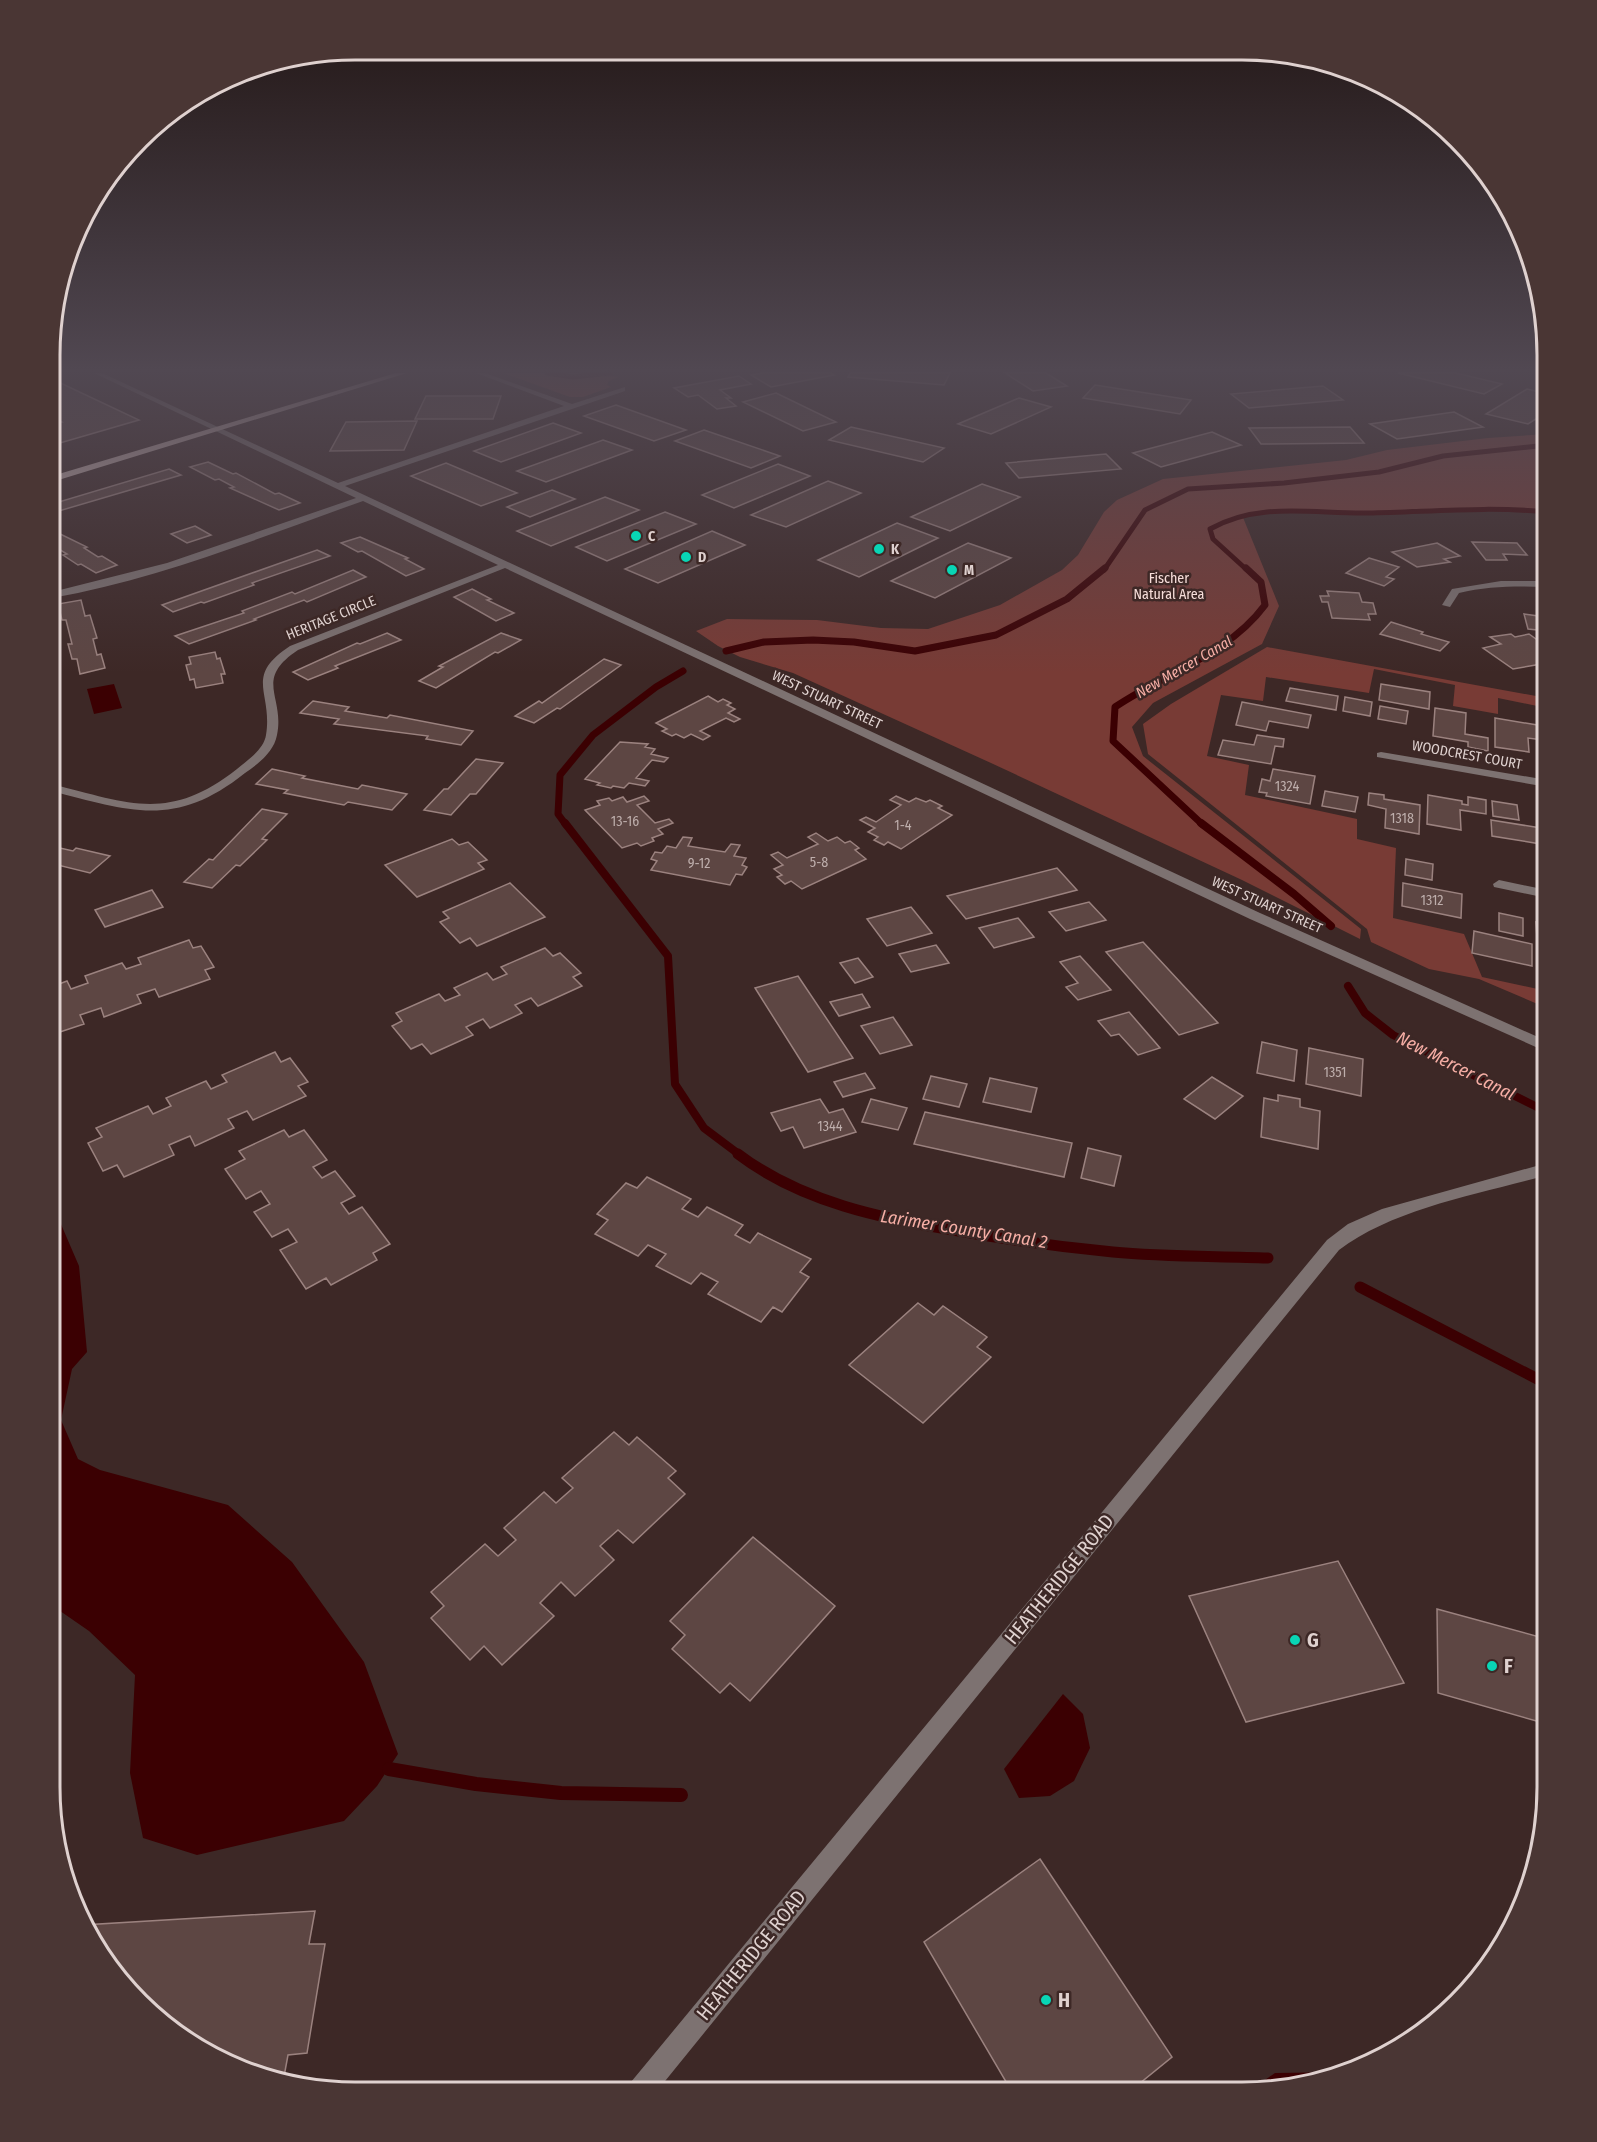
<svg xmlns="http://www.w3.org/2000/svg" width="1597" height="2142" font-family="'Fira Sans Condensed',sans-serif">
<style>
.green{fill:#783b35}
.water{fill:#3b0002}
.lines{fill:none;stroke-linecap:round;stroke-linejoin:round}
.stream-far4{stroke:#3b0002;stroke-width:5}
.stream-far3{stroke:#3b0002;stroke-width:7}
.stream-far2{stroke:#3b0002;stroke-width:8}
.stream-far1{stroke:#3b0002;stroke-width:11}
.stream{stroke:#3b0002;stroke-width:14}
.building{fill:#5d4643;stroke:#9b827f;stroke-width:1.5}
.minor{fill:#7d7271;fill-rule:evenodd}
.major{fill:#ccb6b3;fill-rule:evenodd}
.poi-dot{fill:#09d5b5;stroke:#3d2826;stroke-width:2}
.labels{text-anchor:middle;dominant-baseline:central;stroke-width:5;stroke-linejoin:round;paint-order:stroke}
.far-poi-label{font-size:14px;font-weight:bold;fill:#dfd1cf;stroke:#3d2826;text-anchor:start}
.far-park-label{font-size:14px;fill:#f7deda;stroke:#3d2826}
.far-street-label{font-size:14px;fill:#dfd1cf;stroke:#3d2826}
.number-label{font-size:14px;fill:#beaeac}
.far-water-label{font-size:15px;font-style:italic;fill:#f6aea5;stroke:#3d2826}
.water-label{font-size:18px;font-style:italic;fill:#f6aea5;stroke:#3d2826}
.near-street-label{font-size:20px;fill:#dfd1cf;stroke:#3d2826}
.near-poi-label{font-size:20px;font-weight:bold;fill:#dfd1cf;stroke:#3d2826;text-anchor:start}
.rim{fill:none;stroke:#dfd1cf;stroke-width:3}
</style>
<rect width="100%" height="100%" fill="#3d2826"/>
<g class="green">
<polygon points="503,373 597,373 618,377 609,381 607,385 611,387 583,397 570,397"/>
<path d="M1547,434V512C1487,504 1428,511 1367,513C1325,514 1284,510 1242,515L1279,606L1262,644L1153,703L1132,727L1143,756L1361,929L1360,939L1242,880L991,763L793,673L740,657L718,646L696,631L727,619L817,620L881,628L928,629L1000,605L1062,570L1078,555L1104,512L1117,500L1163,479L1346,460L1387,450L1488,438Z"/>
<polygon points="1267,647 1547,698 1547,708 1498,698 1498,714 1453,706 1455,685 1374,669 1369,693 1266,677 1263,701 1221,695 1207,756 1249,765 1245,795 1357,819 1357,839 1396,848 1393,918 1464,934 1482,977 1547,991 1547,1008 1479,979 1429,969 1371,942 1367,929 1148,754 1143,724 1171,704"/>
</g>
<g class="water">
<polygon points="114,684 122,708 94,714 87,689"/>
<polygon points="51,1201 79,1266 87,1352 72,1369 61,1420 78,1459 100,1470 228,1505 292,1562 364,1662 398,1754 377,1786 344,1821 197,1855 143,1838 130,1773 135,1675 89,1631 50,1604"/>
<polygon points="1063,1694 1083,1714 1090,1748 1074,1781 1050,1796 1019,1798 1004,1769"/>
<polygon points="1348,2072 1320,2082 1248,2092 1275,2073"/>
</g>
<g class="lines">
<g class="stream-far4">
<polyline points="547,373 573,377 610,373"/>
<polyline points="1104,570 1145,510 1188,489 1284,483 1379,472 1443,456 1547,445"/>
<path d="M1247,570L1213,539L1210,529C1259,501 1314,514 1368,513C1428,512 1487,506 1547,512"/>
</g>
<g class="stream-far3">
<polyline points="726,651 764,642 813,640 854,642 915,651 996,635 1067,599 1105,568"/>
<polyline points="566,825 558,814 560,775 593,735 656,687 683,671"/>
<path d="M1203,825L1113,741L1115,707C1165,673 1228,655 1265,605L1261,582L1246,568"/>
</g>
<g class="stream-far2">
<polyline points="565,823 668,956 675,1084 704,1128 740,1155"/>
<polyline points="1201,823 1294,894 1331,926"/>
<polyline points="1348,986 1365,1013 1393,1035 1547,1112"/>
</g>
<g class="stream-far1">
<path d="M738,1154C801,1202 883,1219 959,1231C1010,1240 1062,1247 1113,1252C1164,1257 1217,1256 1268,1258"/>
<polyline points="1360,1287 1547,1384"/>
</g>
<polyline class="stream" points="389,1769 476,1784 561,1793 681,1795"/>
</g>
<g class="building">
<polygon points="763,373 831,373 834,375 771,387 751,375"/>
<polygon points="850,373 950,373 944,385 848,377"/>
<polygon points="1005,373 1046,373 1067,386 1033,391"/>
<polygon points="1398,373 1456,373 1502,384 1484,394"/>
<polygon points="739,376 751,384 720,390 731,398 726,398 736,406 717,409 698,395 688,397 674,388"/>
<polygon points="52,379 139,420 53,445 52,425 62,422 52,417"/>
<polygon points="1095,385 1191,400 1180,414 1083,398"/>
<polygon points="1323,386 1343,400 1249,408 1231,394"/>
<polygon points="1527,389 1547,394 1547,412 1528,424 1486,414"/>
<polygon points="776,393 836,422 803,431 743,402"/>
<polygon points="426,396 501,396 493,419 415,419"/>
<polygon points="1019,398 1051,407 991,434 958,424"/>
<polygon points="616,405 686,430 654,441 584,416"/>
<polygon points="1454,412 1483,427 1397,439 1370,424"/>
<polygon points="417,421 404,450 330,451 346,422"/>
<polygon points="553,423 581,433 501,462 474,451"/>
<polygon points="851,427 944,448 923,462 829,440"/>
<polygon points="1350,427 1364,443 1261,444 1249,428"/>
<polygon points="704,430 780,456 751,468 675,441"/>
<polygon points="1212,432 1241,445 1161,467 1133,453"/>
<polygon points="603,440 632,450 546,482 517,471"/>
<polygon points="1106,454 1121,469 1019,478 1006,463"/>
<polygon points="208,462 233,474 236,473 275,494 279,493 300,503 279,510 230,488 234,487 219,479 215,480 190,467"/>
<polygon points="446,463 517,493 481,506 411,476"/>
<polygon points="778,464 810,476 734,508 702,495"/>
<polygon points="169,469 181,475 52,513 52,504"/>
<polygon points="828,481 861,493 786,527 751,515"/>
<polygon points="982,484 1020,497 950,531 911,517"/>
<polygon points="552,490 575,499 530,517 507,507"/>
<polygon points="605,497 639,510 551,546 517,531"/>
<polygon points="665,512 696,524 607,561 576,547"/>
<polygon points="897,523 938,538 859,577 818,560"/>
<polygon points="195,526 211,535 187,543 171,534"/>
<polygon points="52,530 87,547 84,548 98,557 102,556 117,565 96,573 81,564 78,565 63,555 67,554 52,545"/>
<polygon points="712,531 745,545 658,583 625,569"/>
<polygon points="360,537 408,558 405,559 424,569 406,576 362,551 358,552 341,543"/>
<polygon points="1472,542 1517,543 1527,555 1503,554 1507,560 1486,560"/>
<polygon points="968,543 1011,558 935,598 891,581"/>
<polygon points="1437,543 1460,556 1444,559 1450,562 1417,567 1392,552"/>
<polygon points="317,550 330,556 252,583 254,585 204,603 201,602 173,612 162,605"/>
<polygon points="1369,558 1399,567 1386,577 1394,579 1384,586 1346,573"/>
<polygon points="353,570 366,577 307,602 304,600 254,619 256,620 189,644 175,636 244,613 242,611 292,592 295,594"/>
<polygon points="472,589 491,599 487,600 514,613 496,621 454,597"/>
<polygon points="1327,591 1359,593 1362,602 1373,603 1376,614 1368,614 1370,620 1332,618 1328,602 1322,602 1320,596 1329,596"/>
<polygon points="81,600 85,616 90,615 97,638 93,639 97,655 101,654 105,668 80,674 77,659 72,659 68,644 72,644 66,620 62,620 58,604"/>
<polygon points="1543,605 1547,605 1547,631 1528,629 1524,614 1546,617"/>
<polygon points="1391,622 1423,632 1421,634 1449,642 1440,651 1380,634"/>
<polygon points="387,633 401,640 335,666 338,668 308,680 293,672 357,643 360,644"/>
<polygon points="501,633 521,640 498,653 495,652 436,688 419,681 443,667 439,666"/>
<polygon points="1511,634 1515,637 1529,634 1547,647 1547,663 1513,669 1483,648 1501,644 1490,637"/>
<polygon points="215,652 217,659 220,658 225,674 221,674 223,683 196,688 194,679 190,680 186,665 191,664 189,657"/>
<polygon points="604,659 621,665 560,709 557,708 534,723 515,716 539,701 542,703"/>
<polygon points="1381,684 1430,692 1429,709 1379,700"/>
<polygon points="1290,688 1338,696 1336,710 1286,701"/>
<polygon points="708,696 718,702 723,699 731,703 727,705 735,709 728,713 740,719 734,722 726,718 700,731 710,736 703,740 691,734 684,738 676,734 672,736 662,731 667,729 656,723"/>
<polygon points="1345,697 1372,702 1370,716 1343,711"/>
<polygon points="313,701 349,707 345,711 387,718 390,715 473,731 461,745 426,739 428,736 334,724 339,719 300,713"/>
<polygon points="1242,702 1311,715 1308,728 1269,721 1266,731 1236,725"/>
<polygon points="1380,706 1408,711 1406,724 1378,719"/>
<polygon points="1435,708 1466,713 1465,734 1488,738 1488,751 1468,747 1468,742 1433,736"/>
<polygon points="1495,718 1543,726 1543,740 1528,738 1529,752 1495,747"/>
<polygon points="1257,735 1284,739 1283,747 1275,746 1271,764 1218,755 1223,740 1254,745"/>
<polygon points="620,742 648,744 645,747 655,749 651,754 668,758 664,762 652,760 636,778 649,781 645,786 629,783 624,788 613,786 611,788 597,785 600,783 585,779"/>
<polygon points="476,759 503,763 476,794 470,794 451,815 424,810 444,789 448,789"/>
<polygon points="272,769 305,776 302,778 358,789 362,785 407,794 392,810 348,802 344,805 284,793 288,790 256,784"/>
<polygon points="1273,769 1315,776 1310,804 1266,796 1267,793 1259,792 1262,779 1270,781"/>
<polygon points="1325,791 1358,797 1355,812 1322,806"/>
<polygon points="1369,793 1384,795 1384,799 1420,805 1419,834 1385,828 1386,809 1368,805"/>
<polygon points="1428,795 1462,801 1462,804 1468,805 1468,797 1486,800 1486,814 1460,810 1461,830 1427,824"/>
<polygon points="644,796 649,801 637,805 655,823 669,819 673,823 658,829 663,834 652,838 654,841 641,846 637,843 622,848 585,810 600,805 597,801 609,798 612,801 623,797 627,802"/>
<polygon points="896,796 909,802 916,798 926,802 930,800 942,806 938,808 952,815 901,849 888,842 884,845 874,840 878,837 868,832 875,828 860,820 866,817 876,822 901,805 890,800"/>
<polygon points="1492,801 1517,805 1519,820 1493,816"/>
<polygon points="262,809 287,814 262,839 267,840 240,866 236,865 212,888 184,882 209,859 213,860"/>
<polygon points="1491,820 1547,829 1547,845 1492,836"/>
<polygon points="816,833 828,841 837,837 845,843 850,841 859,848 855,850 866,859 802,889 791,881 785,884 777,877 782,875 774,869 783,865 771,855 778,852 787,858 818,844 808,837"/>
<polygon points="683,837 692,838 688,846 725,852 731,844 740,845 734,856 746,858 742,865 747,867 742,875 736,874 730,885 651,870 657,861 651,859 655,852 662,853 667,846 676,848"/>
<polygon points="452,839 459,845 468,842 487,860 478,863 484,869 417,897 385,865"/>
<polygon points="51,846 73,851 76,848 110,856 90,873 58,865 55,868 51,867"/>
<polygon points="1406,859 1433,864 1432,880 1405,875"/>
<polygon points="1057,868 1077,890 966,919 947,896"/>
<polygon points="510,883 545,917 477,946 470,938 460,943 440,922 449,918 443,912"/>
<polygon points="1403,883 1462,894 1461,918 1402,906"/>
<polygon points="152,890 163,907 105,927 95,910"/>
<polygon points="1089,902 1106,920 1066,931 1049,912"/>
<polygon points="911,907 932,933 887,946 867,919"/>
<polygon points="1499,913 1523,918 1523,936 1499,931"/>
<polygon points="1018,918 1034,937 994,948 979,928"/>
<polygon points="1536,922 1547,925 1547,940 1537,938"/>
<polygon points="1474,931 1532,944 1532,966 1472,953"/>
<polygon points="189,940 193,948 201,946 214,967 205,970 210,979 159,997 155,989 137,995 141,1003 104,1017 101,1008 80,1015 84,1024 51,1035 51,987 67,981 71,989 88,983 85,976 122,963 126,969 141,964 138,958"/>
<polygon points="1143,942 1218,1023 1179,1035 1106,952"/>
<polygon points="936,945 949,963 911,972 899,954"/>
<polygon points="545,948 553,956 560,953 581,973 573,977 582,986 538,1006 531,998 515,1005 522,1013 490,1028 483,1019 466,1027 473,1035 431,1054 422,1044 411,1049 392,1026 402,1021 396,1013 439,994 445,1001 460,995 454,988 487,973 493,980 507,974 501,967"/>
<polygon points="1080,956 1111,990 1078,1000 1066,987 1078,983 1060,962"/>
<polygon points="858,958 873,977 855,983 840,963"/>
<polygon points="798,976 853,1058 808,1072 755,988"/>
<polygon points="862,994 870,1007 839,1016 830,1002"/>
<polygon points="1129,1012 1160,1048 1138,1055 1119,1034 1111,1036 1098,1021"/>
<polygon points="893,1017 912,1045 880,1054 861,1026"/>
<polygon points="1262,1042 1297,1050 1294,1081 1257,1073"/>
<polygon points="1309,1048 1363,1059 1361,1096 1306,1084"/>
<polygon points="275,1052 281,1062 290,1058 308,1082 298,1086 306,1096 253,1120 247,1111 228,1119 234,1128 195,1146 190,1136 169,1145 174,1155 124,1177 117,1165 103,1171 88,1143 102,1137 96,1128 148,1106 153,1114 171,1106 166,1098 206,1081 211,1089 227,1082 222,1075"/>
<polygon points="865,1073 875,1088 843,1097 834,1082"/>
<polygon points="931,1076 967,1084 959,1107 923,1099"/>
<polygon points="1212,1077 1243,1096 1215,1119 1184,1099"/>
<polygon points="990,1078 1037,1088 1031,1112 983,1102"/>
<polygon points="1278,1095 1300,1099 1300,1107 1320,1111 1318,1149 1261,1137 1264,1098 1278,1101"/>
<polygon points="820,1099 829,1113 843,1109 856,1132 804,1148 793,1127 781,1131 771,1113"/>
<polygon points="871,1099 907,1108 898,1130 862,1122"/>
<polygon points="925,1112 1072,1143 1064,1177 914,1144"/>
<polygon points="284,1130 289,1137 304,1130 327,1160 313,1167 322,1178 335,1171 355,1196 341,1203 349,1214 362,1207 390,1244 373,1253 377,1260 331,1285 326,1278 306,1289 280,1250 297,1242 288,1229 272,1237 254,1212 270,1204 261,1191 246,1199 225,1169 245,1159 239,1151"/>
<polygon points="1088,1148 1121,1156 1114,1186 1081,1178"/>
<polygon points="647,1177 691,1199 682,1209 698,1217 707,1207 743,1225 735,1235 750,1243 758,1233 811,1259 800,1272 809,1277 782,1312 773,1307 761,1322 708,1294 718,1282 701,1273 691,1284 656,1266 666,1254 648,1245 638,1256 595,1234 608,1220 597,1214 626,1183 637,1188"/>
<polygon points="918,1303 934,1315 943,1306 987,1337 977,1347 991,1357 923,1423 849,1365"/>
<polygon points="614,1432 629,1445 637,1437 676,1471 668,1478 685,1494 633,1543 618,1530 600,1546 614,1560 575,1596 561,1582 540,1603 554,1616 502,1665 484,1646 470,1660 431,1618 444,1606 431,1592 485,1544 498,1556 516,1540 504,1528 544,1492 556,1503 573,1488 562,1478"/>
<polygon points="753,1537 835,1606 750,1701 730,1683 720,1693 672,1649 685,1635 670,1621"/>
<polygon points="1338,1561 1404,1683 1246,1722 1189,1596"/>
<polygon points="1437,1609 1547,1639 1547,1724 1438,1693"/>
<polygon points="1040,1859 1172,2057 1129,2092 1012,2092 924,1942"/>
<polygon points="315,1911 309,1944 325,1944 307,2053 288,2055 283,2082 257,2076 185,2041 126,1989 83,1925"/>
</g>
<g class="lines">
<g class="minor">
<path d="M94,373H102L338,483L564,406L476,373H485L572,404L625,387V391L345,486L1260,913L1547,1041V1052L1250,919L505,568L298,650C253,680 285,696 277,735C274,752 258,764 245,773C175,829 130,811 51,791V784C129,803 168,823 237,769C248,760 264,749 266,735C273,692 243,677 290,646L498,565L363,501C261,537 159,579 52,598V592L167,563L356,498Z"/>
<path d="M1501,581H1547V587C1517,586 1488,586 1459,593L1450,607L1442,605L1452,589Z"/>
<polygon points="1381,752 1547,780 1547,787 1377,757 1377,753"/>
<polygon points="1499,880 1547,890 1547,898 1494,887 1493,884"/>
<path d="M1547,1163V1175C1480,1194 1394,1208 1339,1250L657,2091H627L631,2082L1327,1240L1348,1224L1382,1209Z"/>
</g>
<polygon class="major" points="396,373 407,373 52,482 52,476"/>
</g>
<linearGradient id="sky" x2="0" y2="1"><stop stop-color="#221615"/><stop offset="0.55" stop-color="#514852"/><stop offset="1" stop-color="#514852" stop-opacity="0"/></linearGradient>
<rect width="1597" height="673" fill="url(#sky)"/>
<g class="poi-dot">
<circle cx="636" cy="536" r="6"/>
<circle cx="879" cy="549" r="6"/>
<circle cx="686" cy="557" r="6"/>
<circle cx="952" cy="570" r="6"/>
<circle cx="1295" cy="1640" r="6"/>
<circle cx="1492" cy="1666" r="6"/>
<circle cx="1046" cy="2000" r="6"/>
</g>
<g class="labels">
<g class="far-poi-label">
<text x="648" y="536">C</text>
<text x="891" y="549">K</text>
<text x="698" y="557">D</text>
<text x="964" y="570">M</text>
</g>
<g class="far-park-label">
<text x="1169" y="578">Fischer<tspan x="1169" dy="16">Natural Area</tspan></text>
</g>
<g class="far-street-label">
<text transform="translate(331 618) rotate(-22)">HERITAGE CIRCLE</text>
<text transform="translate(827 700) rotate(25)">WEST STUART STREET</text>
<text transform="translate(1467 755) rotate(10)">WOODCREST COURT</text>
<text transform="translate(1267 905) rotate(24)">WEST STUART STREET</text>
</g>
<g class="number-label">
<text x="1287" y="786">1324</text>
<text x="1402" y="818">1318</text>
<text x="625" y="821">13-16</text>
<text x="903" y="825">1-4</text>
<text x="819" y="862">5-8</text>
<text x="699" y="863">9-12</text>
<text x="1432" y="900">1312</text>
<text x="1335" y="1072">1351</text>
<text x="830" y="1126">1344</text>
</g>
<g class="far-water-label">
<text transform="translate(1184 667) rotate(-30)">New Mercer Canal</text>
</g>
<g class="water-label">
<text transform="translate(1456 1066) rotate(27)">New Mercer Canal</text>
<text transform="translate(964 1229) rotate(9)">Larimer County Canal 2</text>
</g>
<g class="near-street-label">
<text transform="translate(1059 1579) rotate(-51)">HEATHERIDGE ROAD</text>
<text transform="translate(751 1955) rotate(-51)">HEATHERIDGE ROAD</text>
</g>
<g class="near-poi-label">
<text x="1307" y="1640">G</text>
<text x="1504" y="1666">F</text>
<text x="1058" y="2000">H</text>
</g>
</g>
<path d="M0 0H1597V2142H0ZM355 60H1242A295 295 0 0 1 1537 355V1787A295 295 0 0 1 1242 2082H355A295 295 0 0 1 60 1787V355A295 295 0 0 1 355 60Z" fill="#4a3634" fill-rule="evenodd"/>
<path class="rim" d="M355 60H1242A295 295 0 0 1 1537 355V1787A295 295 0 0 1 1242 2082H355A295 295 0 0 1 60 1787V355A295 295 0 0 1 355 60Z"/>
</svg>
